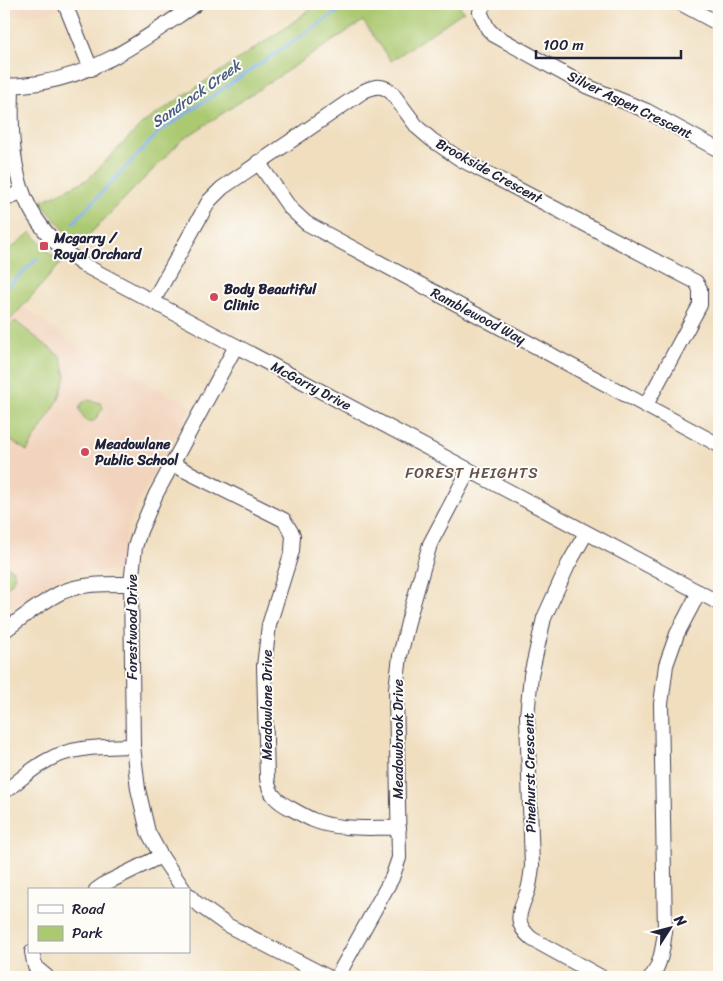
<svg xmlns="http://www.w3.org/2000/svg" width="723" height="981" font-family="Sriracha,sans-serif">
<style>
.built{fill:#f2d4be}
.green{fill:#abc971;stroke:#667656}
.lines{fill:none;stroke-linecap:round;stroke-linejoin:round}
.stream{stroke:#83b2ed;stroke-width:3}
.minor-casing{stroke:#413e4f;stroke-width:16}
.minor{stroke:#fff;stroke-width:14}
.poi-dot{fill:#d1495b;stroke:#fdfcf7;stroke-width:2}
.labels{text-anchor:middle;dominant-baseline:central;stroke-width:4;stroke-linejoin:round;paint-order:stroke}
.street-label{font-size:14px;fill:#22223b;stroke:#fdfcf7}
.poi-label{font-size:14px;font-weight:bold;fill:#22223b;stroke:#fdfcf7;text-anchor:start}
.water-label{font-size:15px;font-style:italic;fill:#495c82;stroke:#fdfcf7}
.neighbourhood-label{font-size:15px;letter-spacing:1px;fill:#63504b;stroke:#fdfcf7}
</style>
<rect width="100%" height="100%" fill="#fdfcf7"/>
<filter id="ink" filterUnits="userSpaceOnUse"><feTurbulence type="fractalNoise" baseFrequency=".02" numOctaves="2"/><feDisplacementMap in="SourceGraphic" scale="10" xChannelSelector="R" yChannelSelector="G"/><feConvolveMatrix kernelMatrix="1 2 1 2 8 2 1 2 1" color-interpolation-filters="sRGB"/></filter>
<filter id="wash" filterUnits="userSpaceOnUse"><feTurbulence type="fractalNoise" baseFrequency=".0096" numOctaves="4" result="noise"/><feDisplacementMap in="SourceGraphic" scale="20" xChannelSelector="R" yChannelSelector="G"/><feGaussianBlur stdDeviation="1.12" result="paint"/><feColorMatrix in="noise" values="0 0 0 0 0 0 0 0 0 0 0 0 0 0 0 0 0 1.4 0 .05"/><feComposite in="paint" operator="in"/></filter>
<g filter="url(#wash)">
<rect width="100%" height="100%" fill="#f0debf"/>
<g class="built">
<polygon points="4,4 57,4 59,10 7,18 4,17"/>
<polygon points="22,305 67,339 191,406 140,498 129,523 119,571 85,572 67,575 50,582 4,613 4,327"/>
</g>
<g class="green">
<polygon points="317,4 456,4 464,11 391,61 363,21 182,140 78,246 40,202 88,179 143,123 285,28"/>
<polygon points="31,232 50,254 62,262 4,327 4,254"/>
<polygon points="15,321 61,357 66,376 59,399 27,451 4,436 4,333"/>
<polygon points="88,400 101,403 103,408 94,421 86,421 79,409 82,403"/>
<polygon points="4,564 13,570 15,576 11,584 4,589"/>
</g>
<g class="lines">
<g class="stream">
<polyline points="73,223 160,131 349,4"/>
<polyline points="4,290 38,258"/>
</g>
</g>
</g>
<g filter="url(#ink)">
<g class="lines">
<defs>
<g id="minor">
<polyline points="65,4 91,69"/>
<polyline points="484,4 480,12 488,29 494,35 586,86 647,111 719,150"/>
<polyline points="682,4 719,24"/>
<path d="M4,85C16,87 27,84 39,83C101,73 145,38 196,4"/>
<path d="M12,86C10,162 14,218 82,264L719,603"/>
<polyline points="258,162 290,208 306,223 719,445"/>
<polyline points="4,200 22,191"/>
<path d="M153,301L209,201L222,188L364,91C375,86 382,84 392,93L418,128L432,140L460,159L696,282L700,289V305L646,405"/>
<path d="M172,464L284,520L293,535L292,551L269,625L264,666L267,778C269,795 278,802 292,809C299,813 306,817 313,820C339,831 371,827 399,828"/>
<path d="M586,533L568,565L544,618L531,675L527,716L532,866C531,875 530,885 527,893C519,913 513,923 532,939L601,977"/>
<path d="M4,631C22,618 41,602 62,592C83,583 108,584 131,584"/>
<path d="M4,792C18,782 32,768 48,760C73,746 105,747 133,746"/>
<polyline points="96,890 106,883 161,856"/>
<polyline points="184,890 161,856 148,832 138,789 133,746 131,584 135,547 140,531 156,494 236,346"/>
<polyline points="189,895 195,902 227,925 328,977"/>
<polyline points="32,952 35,967 47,977"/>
<polyline points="337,977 392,878 399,858 396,689 400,656 410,614 430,544 469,470"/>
<path d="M651,977C661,965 663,946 665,931L661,704L666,665L677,634L699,592"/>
</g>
</defs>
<use href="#minor" class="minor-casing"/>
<use href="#minor" class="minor"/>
</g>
</g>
<g class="poi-dot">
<rect x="39" y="241" width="10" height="10" rx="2.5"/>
<circle cx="214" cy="297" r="5"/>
<circle cx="85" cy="452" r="5"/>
</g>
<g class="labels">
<g class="street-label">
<text transform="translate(630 105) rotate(26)">Silver Aspen Crescent</text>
<text transform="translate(489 171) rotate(29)">Brookside Crescent</text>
<text transform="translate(478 316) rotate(28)">Ramblewood Way</text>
<text transform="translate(311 386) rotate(28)">McGarry Drive</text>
<text transform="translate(132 627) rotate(-90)">Forestwood Drive</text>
<text transform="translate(267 705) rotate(-90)">Meadowlane Drive</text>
<text transform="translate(398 739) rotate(-90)">Meadowbrook Drive</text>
<text transform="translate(530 773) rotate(-91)">Pinehurst Crescent</text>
</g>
<g class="poi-label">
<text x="54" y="238">Mcgarry /<tspan x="54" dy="16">Royal Orchard</tspan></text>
<text x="224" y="289">Body Beautiful<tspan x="224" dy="16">Clinic</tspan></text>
<text x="95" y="444">Meadowlane<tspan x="95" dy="16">Public School</tspan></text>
</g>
<g class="water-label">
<text transform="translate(196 94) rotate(-35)">Sandrock Creek</text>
</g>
<g class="neighbourhood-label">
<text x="472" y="473">FOREST HEIGHTS</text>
</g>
</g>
<rect width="723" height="981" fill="none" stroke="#fdfcf7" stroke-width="20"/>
<rect x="28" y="888" width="162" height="65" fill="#fdfcf7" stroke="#a5a5ac"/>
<rect x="38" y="905" width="25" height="8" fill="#ffffff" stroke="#a5a5ac"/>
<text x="72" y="914" font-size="15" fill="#22223b">Road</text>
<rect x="38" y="926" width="25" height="15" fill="#abc971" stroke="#a5a5ac"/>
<text x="72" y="938" font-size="15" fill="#22223b">Park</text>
<g transform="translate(670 928) rotate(54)" stroke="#fdfcf7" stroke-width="4" paint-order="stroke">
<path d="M0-4L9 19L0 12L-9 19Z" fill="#22223b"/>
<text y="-8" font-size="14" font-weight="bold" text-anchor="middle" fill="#22223b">N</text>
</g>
<path d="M536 50v8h145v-8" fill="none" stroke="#22223b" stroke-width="2.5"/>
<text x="543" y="50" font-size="15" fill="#22223b" stroke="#fdfcf7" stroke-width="4" paint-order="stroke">100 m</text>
</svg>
